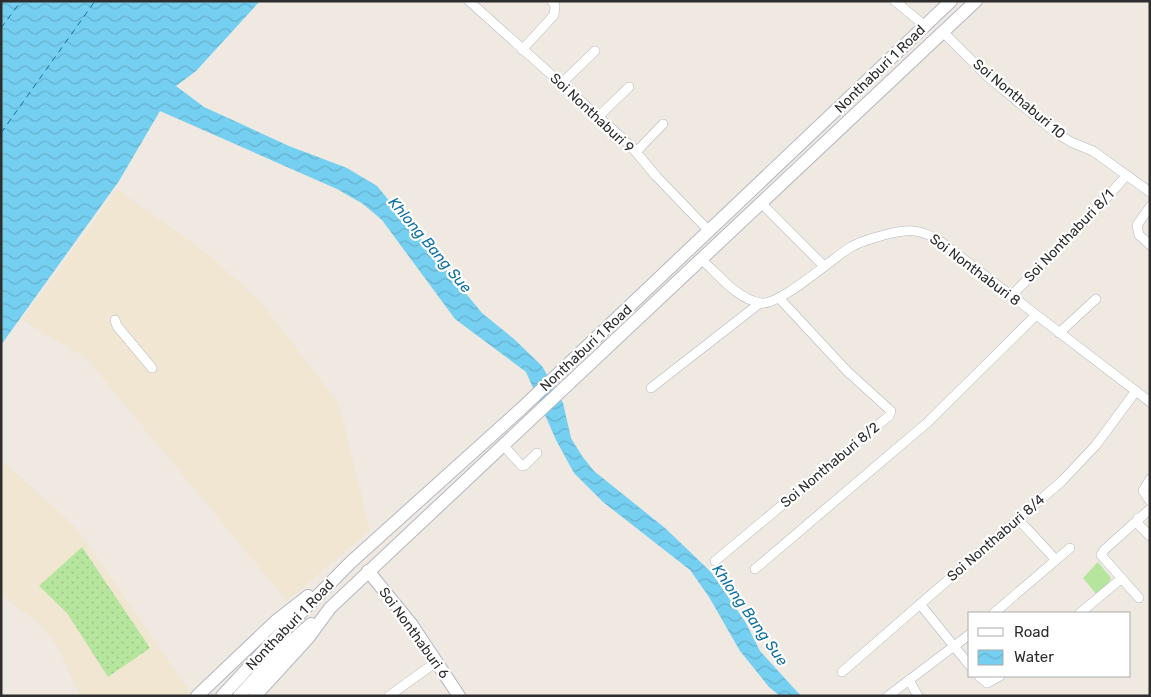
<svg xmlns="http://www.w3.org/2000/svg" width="1151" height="697" font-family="Rubik,sans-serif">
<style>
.education{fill:#f0e6d1}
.grass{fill:url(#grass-dots)}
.park{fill:#b6e59e}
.water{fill:url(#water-waves)}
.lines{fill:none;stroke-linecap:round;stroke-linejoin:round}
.ferry{stroke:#0d6fa3;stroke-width:1;stroke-dasharray:6 5;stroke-linecap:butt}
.street-casing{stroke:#b4b7c1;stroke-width:10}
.secondary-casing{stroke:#b4b7c1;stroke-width:14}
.street{stroke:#fff;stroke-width:9}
.secondary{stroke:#fff;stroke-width:12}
.labels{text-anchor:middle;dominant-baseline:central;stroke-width:4.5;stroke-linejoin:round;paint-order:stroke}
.street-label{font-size:14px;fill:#2e2e2e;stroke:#fff}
.water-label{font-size:15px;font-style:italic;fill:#0d6fa3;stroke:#fff}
</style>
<defs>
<pattern id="grass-dots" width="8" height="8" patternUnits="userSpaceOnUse" patternTransform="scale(1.25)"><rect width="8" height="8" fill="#b6e59e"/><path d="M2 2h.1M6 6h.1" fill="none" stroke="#9dc588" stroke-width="1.8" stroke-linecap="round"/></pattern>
<pattern id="water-waves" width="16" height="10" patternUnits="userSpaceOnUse" patternTransform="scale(1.25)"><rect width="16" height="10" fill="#75cff0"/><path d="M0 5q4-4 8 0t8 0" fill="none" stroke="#66b2ce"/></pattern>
</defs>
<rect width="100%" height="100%" fill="#efe9e1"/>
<g class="education">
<polygon points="117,189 210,256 260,301 339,404 370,530 287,601 86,358 22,320"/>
<polygon points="1,460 66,518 80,533 192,695 191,696 80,696 57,645 37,622 1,595"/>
</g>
<polygon class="grass" points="82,547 150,648 108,677 67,613 39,586"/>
<polygon class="park" points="1098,562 1111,578 1109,583 1096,594 1083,578"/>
<polygon class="water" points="1,1 260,1 196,71 176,86 204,107 289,146 347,168 377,186 482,313 514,339 542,366 563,403 571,438 582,456 594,471 665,528 711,572 746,623 760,651 801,696 780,696 769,687 740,651 709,597 690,570 603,502 574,473 556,440 526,372 455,319 382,220 363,204 337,189 160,111 119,181 1,345"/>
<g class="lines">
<g class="ferry">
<polyline points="1,28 21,1"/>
<polyline points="1,133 95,1"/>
</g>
<defs>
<g id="street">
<polyline points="469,1 631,146 656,176 709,231"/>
<polyline points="895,1 925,26"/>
<polyline points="943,32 988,77 1056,133 1071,142 1093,151 1150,192"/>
<polyline points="522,50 554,15 555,6 552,1"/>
<polyline points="561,84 595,51"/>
<polyline points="598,117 629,87"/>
<polyline points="636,152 663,124"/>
<polyline points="761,203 824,266"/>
<polyline points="1150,207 1137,225 1139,235 1150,245"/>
<path d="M701,259C719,275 736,298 760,303"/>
<polyline points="1011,296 1092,214 1126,176"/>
<polyline points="115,320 117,326 152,368"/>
<polyline points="1059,333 1096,299"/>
<path d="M651,388L760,303C779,307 832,258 851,247C861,241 874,238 884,235C907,229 919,228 940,241L1150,402"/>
<polyline points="503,445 522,466 525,465 537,453"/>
<polyline points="1150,479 1143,491 1150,501"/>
<polyline points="1138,518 1139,525 1150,536"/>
<polyline points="1019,520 1056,560"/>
<polyline points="715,561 889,416 891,411 847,371 780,299"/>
<polyline points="755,569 928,422 1036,315"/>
<polyline points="1139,598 1101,555 1104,550 1150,509"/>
<polyline points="920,604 970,666"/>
<polyline points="994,613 1070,548"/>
<polyline points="1080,613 1122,578"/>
<polyline points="842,672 1062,481 1096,445 1136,391"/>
<polyline points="979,676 987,683 1000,676"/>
<polyline points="909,680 918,696"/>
<polyline points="389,696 436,662"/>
<polyline points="888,696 970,634"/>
</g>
<g id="secondary">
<polyline points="368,571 412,625 459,696"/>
<polyline points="197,696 276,621 308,596"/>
<polyline points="222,696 276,638 351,562 522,408 951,1"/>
<polyline points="239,696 281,651 311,624"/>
<polyline points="255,696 308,638 330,608 976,1"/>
</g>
</defs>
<use href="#street" class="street-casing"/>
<use href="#secondary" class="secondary-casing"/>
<use href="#street" class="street"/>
<use href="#secondary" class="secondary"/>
</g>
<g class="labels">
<g class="street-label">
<text transform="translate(880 69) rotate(-44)">Nonthaburi 1 Road</text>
<text transform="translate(1019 99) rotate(40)">Soi Nonthaburi 10</text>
<text transform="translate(592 113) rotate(43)">Soi Nonthaburi 9</text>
<text transform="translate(1069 236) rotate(-46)">Soi Nonthaburi 8/1</text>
<text transform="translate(975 270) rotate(37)">Soi Nonthaburi 8</text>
<text transform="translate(586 348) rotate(-43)">Nonthaburi 1 Road</text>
<text transform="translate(830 465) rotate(-40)">Soi Nonthaburi 8/2</text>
<text transform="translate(996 538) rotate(-41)">Soi Nonthaburi 8/4</text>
<text transform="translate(290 625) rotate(-46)">Nonthaburi 1 Road</text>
<text transform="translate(414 633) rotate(54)">Soi Nonthaburi 6</text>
</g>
<g class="water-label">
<text transform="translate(430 245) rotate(50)">Khlong Bang Sue</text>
<text transform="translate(750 615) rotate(55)">Khlong Bang Sue</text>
</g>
</g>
<rect width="1151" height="697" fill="none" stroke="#2e2e2e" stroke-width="5"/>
<rect x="968" y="612" width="162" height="65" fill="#ffffff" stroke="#ababab"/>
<rect x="978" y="628" width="25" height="8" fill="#ffffff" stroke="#ababab"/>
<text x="1014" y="637" font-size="15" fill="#2e2e2e">Road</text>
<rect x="978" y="650" width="25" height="15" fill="url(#water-waves)" stroke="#ababab"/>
<text x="1014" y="662" font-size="15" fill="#2e2e2e">Water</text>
</svg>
